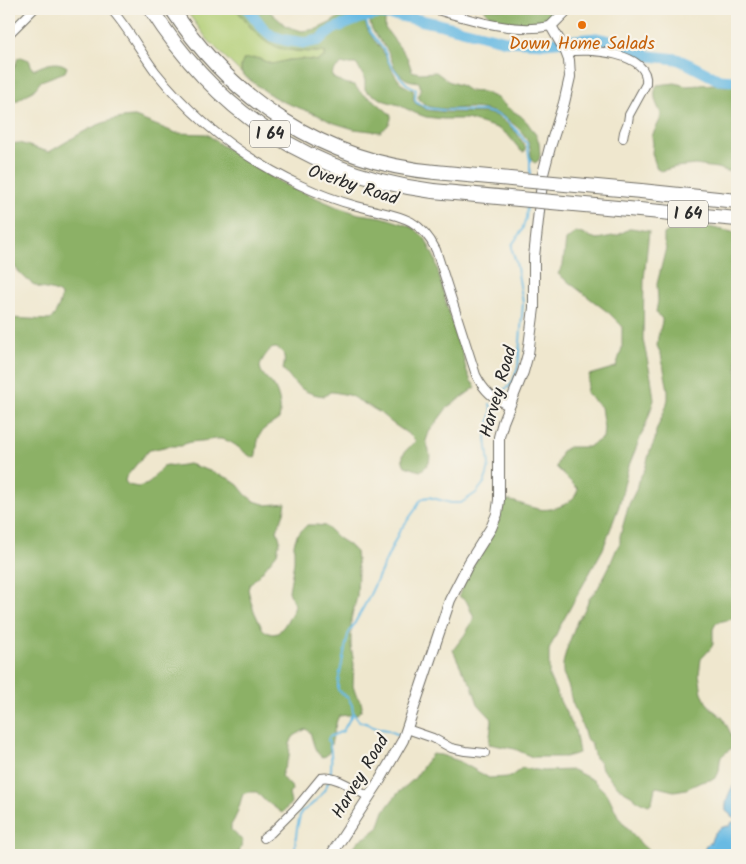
<svg xmlns="http://www.w3.org/2000/svg" width="746" height="864" font-family="Kalam,sans-serif">
<style>
.green{fill:#b1ce74;stroke:#6e7c50}
.forest{fill:#8cb166;stroke:#5c6e48}
.water{fill:#67bae3;stroke:#497287}
.lines{fill:none;stroke-linecap:round;stroke-linejoin:round}
.stream{stroke:#67bae3;stroke-width:2}
.river{stroke:#67bae3;stroke-width:11}
.street-casing{stroke:#706d64;stroke-width:10}
.secondary-casing{stroke:#706d64;stroke-width:12}
.highway-casing{stroke:#706d64;stroke-width:16}
.street{stroke:#fff;stroke-width:8}
.secondary{stroke:#fff;stroke-width:10}
.highway{stroke:#fff;stroke-width:14}
.highway-bridge-casing{stroke:#706d64;stroke-width:16;stroke-linecap:butt}
.highway-bridge{stroke:#fff;stroke-width:14}
.food-dot{fill:#e8710a;stroke:#f7f3e8;stroke-width:2}
.labels{text-anchor:middle;dominant-baseline:central;stroke-width:4.5;stroke-linejoin:round;paint-order:stroke}
.shield{fill:#f7f3e8;stroke:#686764;stroke-width:1}
.shield-label{font-size:16px;font-weight:bold;fill:#2b2b2b}
.food-label{font-size:18px;fill:#c56008;stroke:#f7f3e8}
.street-label{font-size:18px;fill:#2b2b2b;stroke:#f7f3e8}
</style>
<rect width="100%" height="100%" fill="#f7f3e8"/>
<filter id="ink" filterUnits="userSpaceOnUse"><feTurbulence type="fractalNoise" baseFrequency=".02" numOctaves="2"/><feDisplacementMap in="SourceGraphic" scale="10" xChannelSelector="R" yChannelSelector="G"/><feConvolveMatrix kernelMatrix="1 2 1 2 8 2 1 2 1" color-interpolation-filters="sRGB"/></filter>
<filter id="wash" filterUnits="userSpaceOnUse"><feTurbulence type="fractalNoise" baseFrequency=".0096" numOctaves="4" result="noise"/><feDisplacementMap in="SourceGraphic" scale="20" xChannelSelector="R" yChannelSelector="G"/><feGaussianBlur stdDeviation="1.12" result="paint"/><feColorMatrix in="noise" values="0 0 0 0 0 0 0 0 0 0 0 0 0 0 0 0 0 1.4 0 .05"/><feComposite in="paint" operator="in"/></filter>
<g filter="url(#wash)">
<rect width="100%" height="100%" fill="#efe7ce"/>
<path class="green" d="M185,9H236C252,30 266,47 295,51C300,51 305,52 310,52C316,53 320,51 326,53L324,57L318,61L302,59L289,60L279,63L270,64L258,58L241,66V73L208,40Z"/>
<g class="forest">
<path d="M236,9H246C255,22 266,38 282,43C286,44 290,43 294,43C308,45 315,46 327,38C341,29 348,19 365,21C368,36 378,43 385,55C390,65 394,76 403,85C406,87 410,88 413,90L414,95L413,99L415,103L427,110L445,112L487,113L497,116L504,121L516,132L525,146V151L523,152L521,151L508,135L497,128L467,119H443L426,117L415,113L399,105L385,101L366,91L365,89V81L363,74L356,64H342L333,71L332,76L335,79L347,84L354,85L361,93L375,101L391,115C392,123 386,128 380,132L354,129L331,122L318,115L281,101L272,96L243,75C240,71 241,63 244,59L256,58L272,64L289,60L302,59L318,61L324,57L326,53C320,51 306,52 298,51C292,50 285,50 279,48C260,43 248,23 236,9Z"/>
<polygon points="252,9 267,9 286,26 302,31 317,29 330,23 343,14 356,9 383,9 369,11 334,24 327,30 312,37 303,39 294,37 282,36 271,32"/>
<polygon points="484,9 555,9 554,14 544,21 537,24 523,24 492,19"/>
<path d="M379,17L385,20V28L407,57L412,71L419,73L436,72L448,81L462,86L469,91L483,92L497,98L508,108L521,116L527,122L536,135L539,142L540,155L539,160L535,163L531,160C531,155 531,149 529,144C525,135 520,129 512,123C501,113 487,109 473,108C456,107 428,115 418,97L421,89L419,82C413,81 408,81 403,77C392,69 393,60 387,50C381,40 369,31 370,19Z"/>
<path d="M21,57L29,60L33,70C44,65 57,59 67,67L65,72L41,81L34,90L18,100L9,102V76L14,68L18,58Z"/>
<path d="M675,83L686,86L715,84L726,86L737,83V171H727L717,168L695,165L676,167L661,171L657,169L652,153L653,144L652,136L660,120L661,113C656,104 652,95 657,85Z"/>
<path d="M135,117L176,133L207,134L221,145L240,156L265,173L291,188L312,196L337,207L359,214L382,217L407,225L415,229L425,238L435,259L447,307L462,351L466,369L471,381L476,387L447,408L429,432L426,441C430,453 434,463 420,471L405,466C398,454 408,449 416,441L411,436L392,423L379,412L349,395L333,392H330L325,396C304,394 295,386 283,369C284,365 285,361 284,357C284,355 283,352 281,351C273,343 267,353 263,359C262,361 260,364 260,366C260,374 269,380 273,385C279,394 282,408 279,419C274,423 267,426 263,430C256,438 258,449 255,458C245,456 236,441 221,439C214,438 208,441 201,441C194,442 187,441 182,446H169L150,450L146,453L126,477L125,481L128,485L138,487L148,484L163,466L167,465L176,466L189,464L207,470L228,478L238,485L246,495L254,501L267,505L286,503L284,513L277,530L280,540L277,553L260,574L250,584L248,589L251,602L254,611L262,628L265,631L269,633L273,634L278,633L284,626L292,613L294,605L289,591L294,562V544L297,535L307,525H316L325,526L332,532L338,538L349,545L356,552L358,570L357,597L351,619V646L354,664L353,686L356,695L361,702L362,706L361,711L357,714L339,716L337,720L329,752L326,756L322,757C314,752 313,741 310,732L306,729L294,736L292,739L290,744L289,757L282,773L281,777L291,786L292,790L289,794L291,803L282,813L263,799L257,792H248L243,794C239,805 238,815 231,825V830L243,841L238,855H9V318L50,320C56,314 61,304 61,295C55,289 46,290 38,287C26,281 17,270 9,260V144L19,143L49,152C79,135 100,118 135,117Z"/>
<polygon points="686,224 699,225 737,233 737,550 733,572 735,597 737,609 732,619 718,622 715,625 713,629 713,644 711,648 701,659 699,674 702,693 706,702 713,710 723,718 734,740 733,747 724,754 721,757 720,761 719,771 717,776 714,779 701,782 686,789 674,791 657,787 655,788 652,802 649,805 638,801 631,795 622,790 617,786 602,769 600,762 595,758 591,743 586,739 583,728 572,702 569,688 563,673 563,664 566,651 577,621 584,611 589,599 598,588 609,567 617,548 620,543 620,536 629,504 636,490 638,481 645,469 650,451 655,440 656,431 666,407 668,399 668,390 661,354 657,346 658,337 662,322 662,319 656,312 658,301 657,284 666,248 664,242 664,234 670,230"/>
<path d="M631,228L649,231L644,279L643,340L651,377L654,400L647,421L628,468L619,506L603,549L559,628L549,650V676L561,703L575,730L579,753L565,757H532L515,749L489,744L492,719L478,704L472,686L462,670L453,650L466,633L474,618L467,602L459,596L464,578L487,544L498,522L503,507L507,500C518,502 528,507 538,509C549,511 564,507 572,499C575,497 577,493 578,489L556,467L562,451L569,447H588L603,438L604,428L601,407L586,393L589,375L616,367L622,348V326L609,313L558,274L563,265L566,240L576,232L597,239L618,235Z"/>
<polygon points="432,754 441,755 459,761 489,778 510,777 522,768 544,771 573,770 593,780 608,795 619,818 642,845 654,855 348,855 358,841 366,837 378,828 384,811 398,793 414,779"/>
</g>
<g class="water">
<path d="M735,784H737V816L736,818L731,817V815L726,811C725,801 729,791 735,784Z"/>
<path d="M732,822H734L737,826V855H702L706,846L711,842C713,832 720,826 730,826Z"/>
</g>
<g class="lines">
<g class="stream">
<polyline points="364,17 370,32 384,50 390,64 402,79 407,84 416,89 415,98 416,102 427,108 443,110 484,111 499,115 506,120 518,132 527,144 530,160 530,174"/>
<polyline points="497,395 500,392 510,386 514,379 518,367 523,303 516,262 512,250 512,245 522,230 526,218 527,206"/>
<polyline points="353,713 359,721 368,724 373,727 387,730 399,735"/>
<path d="M330,776C332,767 332,748 328,740L329,737L343,731L353,713L352,705L348,698L338,690V682L348,635L368,599L399,532L415,510L419,502L424,498L429,497L451,503H461L476,493L484,483L487,475L489,465L486,438L492,410L490,404"/>
<path d="M297,855L295,846L297,828L301,812C313,805 324,794 329,780"/>
</g>
<polyline class="river" points="248,9 263,28 272,36 285,40 305,43 319,40 333,29 361,18 379,14 401,16 438,24 506,41 545,43 597,38 615,42 649,56 677,59 688,64 719,80 733,81 737,80"/>
</g>
</g>
<g filter="url(#ink)">
<g class="lines">
<defs>
<g id="street">
<path d="M111,9C128,28 140,51 155,71C195,121 242,158 300,185C319,194 338,201 357,206C392,216 418,213 436,250L476,375C484,391 493,399 509,406"/>
<path d="M433,9C470,19 512,34 551,26"/>
<polyline points="9,34 34,9"/>
<path d="M566,52C587,48 651,52 646,84L629,115L628,122L624,132L623,138"/>
<polyline points="407,729 433,738 451,748 465,751 485,753"/>
<path d="M264,838L271,833L298,806L321,778C337,775 355,790 369,797"/>
</g>
<polyline id="secondary" points="331,855 380,780 403,740 450,600 469,563 491,528 497,514 499,500 499,437 503,422 523,372 528,354 534,308 534,257 543,174 550,147 564,103 570,77 569,60 566,52 551,26 568,9"/>
<g id="highway">
<path d="M151,9C217,113 310,175 433,191"/>
<path d="M172,9C232,100 324,162 435,172"/>
<polyline points="641,191 737,201"/>
<polyline points="639,210 737,219"/>
</g>
</defs>
<use href="#street" class="street-casing"/>
<use href="#secondary" class="secondary-casing"/>
<use href="#highway" class="highway-casing"/>
<use href="#street" class="street"/>
<use href="#secondary" class="secondary"/>
<use href="#highway" class="highway"/>
<defs>
<g id="highway-bridge">
<polyline points="435,172 641,191"/>
<polyline points="433,191 639,210"/>
</g>
</defs>
<use href="#highway-bridge" class="highway-bridge-casing"/>
<use href="#highway-bridge" class="highway-bridge"/>
</g>
</g>
<circle class="food-dot" cx="582" cy="25" r="5"/>
<g class="labels">
<g class="shield">
<rect x="250" y="120.5" width="40" height="27" rx="4"/>
<rect x="668" y="200.5" width="40" height="27" rx="4"/>
</g>
<g class="shield-label">
<text x="270" y="134">I 64</text>
<text x="688" y="214">I 64</text>
</g>
<g class="food-label">
<text x="582" y="44">Down Home Salads</text>
</g>
<g class="street-label">
<text transform="translate(353 186) rotate(18)">Overby Road</text>
<text transform="translate(499 392) rotate(-74)">Harvey Road</text>
<text transform="translate(361 777) rotate(-59)">Harvey Road</text>
</g>
</g>
<rect width="746" height="864" fill="none" stroke="#f7f3e8" stroke-width="30"/>
</svg>
